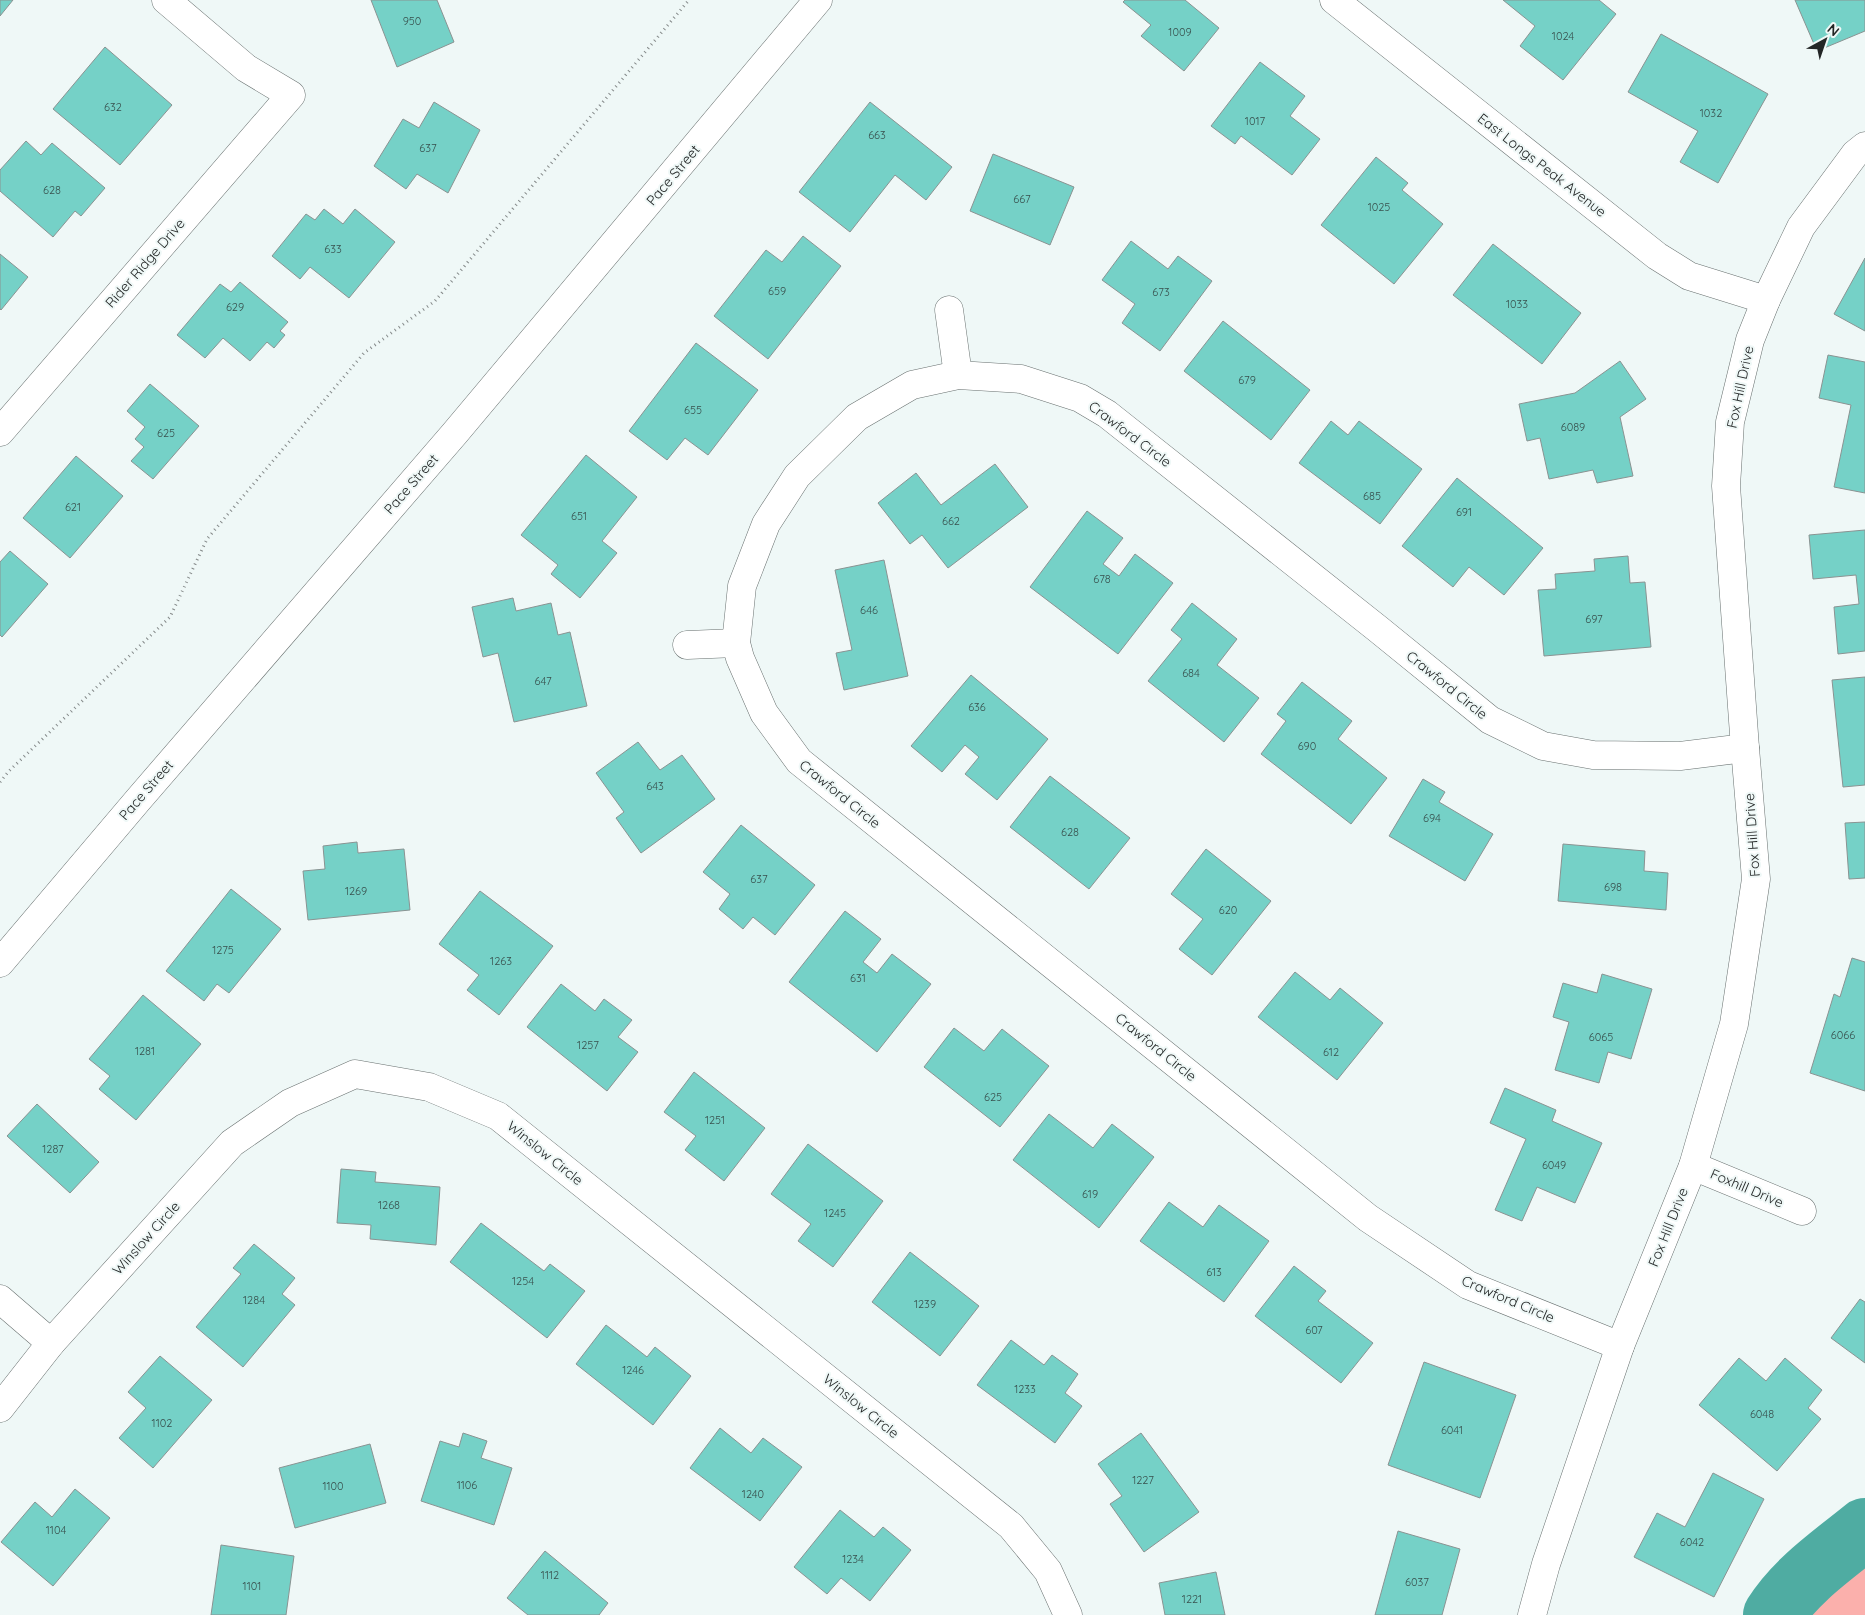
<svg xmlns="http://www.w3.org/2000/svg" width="1865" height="1615" font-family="Quicksand,sans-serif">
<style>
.green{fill:#fbb0ac}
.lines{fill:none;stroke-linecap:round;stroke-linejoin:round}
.river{stroke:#4faca2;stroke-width:62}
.building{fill:#75d1c7;stroke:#8a9392}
.minor-casing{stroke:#697170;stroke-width:29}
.major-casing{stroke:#697170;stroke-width:29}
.path{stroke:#858a8a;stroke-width:3;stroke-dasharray:1 4;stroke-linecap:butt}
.minor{stroke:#fff;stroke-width:28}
.major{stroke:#fff;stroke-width:28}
.labels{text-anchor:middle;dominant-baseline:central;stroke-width:4;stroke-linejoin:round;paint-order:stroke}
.number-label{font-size:11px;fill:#38514e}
.street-label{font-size:14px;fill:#232626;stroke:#eff8f7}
</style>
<rect width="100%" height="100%" fill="#eff8f7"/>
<path class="green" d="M1865,1501V1615H1762C1784,1567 1826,1535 1865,1501Z"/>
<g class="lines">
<path class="river" d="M1774,1615C1796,1580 1833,1555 1865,1529"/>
</g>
<g class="building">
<polygon points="0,0 13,0 0,16"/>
<polygon points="371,0 437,0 454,42 397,67"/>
<polygon points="1125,0 1185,0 1219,28 1184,71 1141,36 1151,25 1123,2"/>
<polygon points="1503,0 1599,0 1616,14 1563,80 1520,46 1535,26"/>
<polygon points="1795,0 1865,0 1865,31 1817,51"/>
<polygon points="1661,34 1768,94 1718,183 1680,162 1698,131 1628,92"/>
<polygon points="105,47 172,105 120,165 53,109"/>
<polygon points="1260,62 1305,96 1290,116 1320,139 1292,175 1241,136 1235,144 1211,126"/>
<polygon points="434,102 480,130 448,193 417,174 406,189 374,166 403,119 419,128"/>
<polygon points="870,102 952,167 926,200 895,175 850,232 799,192"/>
<polygon points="26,141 41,155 52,143 105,188 81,216 75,211 53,237 0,191 0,170"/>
<polygon points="993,154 1074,187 1050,245 970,211"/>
<polygon points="1376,157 1408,183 1402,190 1443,224 1394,284 1321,225"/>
<polygon points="324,209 343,224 355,209 395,242 349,298 310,267 300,279 272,256 306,214 315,220"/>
<polygon points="803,236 841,266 768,359 714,316 766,250 782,262"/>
<polygon points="1131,241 1168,269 1178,256 1212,281 1160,351 1122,323 1135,304 1102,280"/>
<polygon points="1493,244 1581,313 1542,364 1453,295"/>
<polygon points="0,254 28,277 1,310 0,309"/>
<polygon points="1865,258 1865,331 1834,314"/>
<polygon points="240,282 288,322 280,331 285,335 274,348 267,342 250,361 223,338 205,358 177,335 220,284 231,292"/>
<polygon points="1223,321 1310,390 1271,440 1184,371"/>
<polygon points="696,343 758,390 708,455 685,438 667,460 629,431"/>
<polygon points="1828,355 1865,362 1865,493 1834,487 1851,405 1819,398"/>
<polygon points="1620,361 1646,399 1620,417 1633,476 1597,483 1593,470 1549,479 1540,438 1527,441 1519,404 1575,393"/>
<polygon points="150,384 199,426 153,479 131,461 144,447 135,439 145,427 127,411"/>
<polygon points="1331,421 1348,435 1359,421 1422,469 1380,524 1299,463"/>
<polygon points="586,455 637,497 602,541 617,553 580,598 551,574 558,565 521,535"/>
<polygon points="76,456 123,496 70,558 23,518"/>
<polygon points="995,464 1028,507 948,568 922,535 910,544 878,503 916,473 941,505"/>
<polygon points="1457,478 1543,548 1504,595 1469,567 1453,587 1402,546"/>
<polygon points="1087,511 1123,538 1103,564 1119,576 1135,554 1173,583 1118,654 1030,587"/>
<polygon points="1865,530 1865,651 1838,654 1834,607 1859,604 1856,575 1813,579 1809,535"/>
<polygon points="10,551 48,584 2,637 0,635 0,562"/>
<polygon points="1628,556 1630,583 1645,582 1651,647 1544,656 1538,590 1556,589 1555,574 1595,571 1594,559"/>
<polygon points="884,560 908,676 844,690 836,653 852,650 835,570"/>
<polygon points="513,598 516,611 551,603 558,635 570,632 587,706 514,722 498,653 483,657 472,607"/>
<polygon points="1192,603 1237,639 1217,665 1259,698 1224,742 1148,681 1182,639 1171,630"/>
<polygon points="971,675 1048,739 997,800 965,774 979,757 965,745 942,772 911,746"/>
<polygon points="1865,677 1865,785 1843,787 1832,680"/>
<polygon points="1302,682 1352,721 1338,739 1387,778 1351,824 1261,754 1286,721 1277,714"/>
<polygon points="638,742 660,770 682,755 715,799 641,853 616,818 624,812 596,773"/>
<polygon points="1050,776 1130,838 1089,889 1010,827"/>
<polygon points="1423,779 1445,792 1439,802 1493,834 1465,881 1389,836"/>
<polygon points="1865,822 1865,878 1849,879 1845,823"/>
<polygon points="741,825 815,885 775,935 753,917 743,929 719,909 730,894 703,872"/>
<polygon points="357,842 358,853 404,849 410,910 308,920 303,871 325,869 323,846"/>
<polygon points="1563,844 1645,851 1644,871 1668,873 1666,910 1558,901"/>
<polygon points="1206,849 1271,901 1212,975 1179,949 1203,919 1171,894"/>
<polygon points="231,889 281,929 229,993 217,984 204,1001 166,971"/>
<polygon points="480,891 553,946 499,1015 467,990 479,975 439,944"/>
<polygon points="845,911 881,939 863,962 877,973 892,954 931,984 877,1052 789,982"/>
<polygon points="1852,958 1865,962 1865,1091 1810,1073 1834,994 1840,997"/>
<polygon points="1295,972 1330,1000 1340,988 1383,1023 1337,1080 1258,1017"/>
<polygon points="1602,974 1652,989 1631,1059 1608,1052 1599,1083 1555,1070 1569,1022 1553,1017 1563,983 1597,993"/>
<polygon points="561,984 595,1011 604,999 632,1020 618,1037 638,1052 607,1091 527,1027"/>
<polygon points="143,995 201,1044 136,1120 99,1089 110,1076 89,1059"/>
<polygon points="954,1028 984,1051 1002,1029 1049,1066 1000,1127 924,1067"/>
<polygon points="694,1072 765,1128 724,1181 685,1150 696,1136 664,1112"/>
<polygon points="1505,1088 1556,1110 1552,1121 1602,1143 1575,1203 1537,1187 1522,1221 1495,1210 1526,1139 1490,1123"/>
<polygon points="37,1104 99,1162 70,1193 7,1136"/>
<polygon points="1049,1114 1093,1148 1112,1124 1154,1157 1099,1228 1013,1160"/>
<polygon points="808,1144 883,1201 833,1267 798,1241 811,1224 771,1194"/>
<polygon points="341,1169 376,1172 375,1182 440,1187 436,1245 370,1239 371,1225 337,1223"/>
<polygon points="1169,1202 1203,1227 1219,1205 1269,1241 1224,1302 1140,1241"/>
<polygon points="481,1223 544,1271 550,1264 585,1291 547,1338 450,1262"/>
<polygon points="254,1244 295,1278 282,1294 295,1305 243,1367 196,1327 241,1274 233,1268"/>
<polygon points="910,1252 979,1306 940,1356 872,1302"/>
<polygon points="1294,1266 1326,1291 1318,1301 1373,1343 1341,1383 1255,1316"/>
<polygon points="1860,1299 1865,1302 1865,1363 1831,1338"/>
<polygon points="606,1325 647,1357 655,1347 691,1376 653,1425 576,1364"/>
<polygon points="1011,1340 1044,1365 1052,1355 1078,1374 1065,1393 1082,1406 1055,1443 977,1385"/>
<polygon points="160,1356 212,1400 153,1468 119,1438 146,1408 128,1392"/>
<polygon points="1739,1358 1766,1381 1785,1358 1822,1390 1808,1408 1821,1419 1777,1471 1699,1405"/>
<polygon points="1424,1362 1516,1395 1480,1498 1388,1465"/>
<polygon points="720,1428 751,1453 763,1438 802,1467 760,1521 690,1468"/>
<polygon points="463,1433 487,1441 481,1458 512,1468 494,1525 421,1501 440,1441 459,1447"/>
<polygon points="1141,1433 1199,1512 1144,1552 1110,1504 1122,1496 1098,1464"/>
<polygon points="370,1444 386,1503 295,1528 279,1468"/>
<polygon points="1713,1473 1764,1499 1714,1597 1634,1557 1657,1513 1685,1527"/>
<polygon points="75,1489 110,1518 53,1586 1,1542 35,1502 52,1517"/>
<polygon points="840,1510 874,1537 883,1527 911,1550 870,1601 841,1578 827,1594 794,1567"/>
<polygon points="1398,1531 1460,1549 1442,1615 1375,1615"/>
<polygon points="221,1545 294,1556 286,1615 211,1615"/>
<polygon points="545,1551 608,1603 599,1615 528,1615 507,1598"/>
<polygon points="1216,1572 1225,1615 1165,1615 1159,1583"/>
</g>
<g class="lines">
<defs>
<g id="minor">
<polyline points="1334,0 1657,256 1689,276 1766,300"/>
<polyline points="949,310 958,375"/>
<polyline points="0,432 291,95 246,68 166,0"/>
<polyline points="687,645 736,643"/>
<polyline points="1693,1166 1802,1211"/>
<polyline points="0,1299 51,1343"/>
<polyline points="1620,1346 1468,1285 1368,1218 799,761 764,713 740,658 736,643 742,586 766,524 797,476 857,417 912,385 958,375 1021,379 1080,398 1107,414 1378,629 1490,720 1543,746 1593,755 1680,756 1745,748"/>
<polyline points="0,1408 51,1343 232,1143 290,1103 355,1074 429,1087 498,1116 1011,1526 1048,1571 1068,1615"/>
<polyline points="1532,1615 1546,1564 1620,1346 1693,1166 1734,1024 1756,879 1745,748 1726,486 1730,422 1750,340 1766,300 1801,227 1855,154 1865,146"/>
</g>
<polyline id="major" points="0,963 138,800 455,433 818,0"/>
</defs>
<use href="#minor" class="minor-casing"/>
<use href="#major" class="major-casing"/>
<polyline class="path" points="0,782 9,771 170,617 207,539 364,353 435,301 689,0"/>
<use href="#minor" class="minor"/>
<use href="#major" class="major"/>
</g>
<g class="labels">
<g class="number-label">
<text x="412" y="21">950</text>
<text x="1180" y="32">1009</text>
<text x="1563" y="36">1024</text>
<text x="113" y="107">632</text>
<text x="1711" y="113">1032</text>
<text x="1255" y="121">1017</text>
<text x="877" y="135">663</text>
<text x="428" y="148">637</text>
<text x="52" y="190">628</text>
<text x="1022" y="199">667</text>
<text x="1379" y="207">1025</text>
<text x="333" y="249">633</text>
<text x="777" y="291">659</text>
<text x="1161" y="292">673</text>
<text x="1517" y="304">1033</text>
<text x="235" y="307">629</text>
<text x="1247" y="380">679</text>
<text x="693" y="410">655</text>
<text x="1573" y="427">6089</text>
<text x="166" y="433">625</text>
<text x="1372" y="496">685</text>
<text x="73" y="507">621</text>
<text x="1464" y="512">691</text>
<text x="579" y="516">651</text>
<text x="951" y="521">662</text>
<text x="1102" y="579">678</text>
<text x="869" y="610">646</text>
<text x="1594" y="619">697</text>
<text x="1191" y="673">684</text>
<text x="543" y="681">647</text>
<text x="977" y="707">636</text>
<text x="1307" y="746">690</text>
<text x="655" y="786">643</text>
<text x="1432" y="818">694</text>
<text x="1070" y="832">628</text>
<text x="759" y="879">637</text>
<text x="1613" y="887">698</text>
<text x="356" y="891">1269</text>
<text x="1228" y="910">620</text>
<text x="223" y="950">1275</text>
<text x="501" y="961">1263</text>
<text x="858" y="978">631</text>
<text x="1843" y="1035">6066</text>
<text x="1601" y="1037">6065</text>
<text x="588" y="1045">1257</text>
<text x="145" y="1051">1281</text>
<text x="1331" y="1052">612</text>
<text x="993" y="1097">625</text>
<text x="715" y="1120">1251</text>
<text x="53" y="1149">1287</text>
<text x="1554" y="1165">6049</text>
<text x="1090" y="1194">619</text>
<text x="389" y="1205">1268</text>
<text x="835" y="1213">1245</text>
<text x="1214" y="1272">613</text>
<text x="523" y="1281">1254</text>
<text x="254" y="1300">1284</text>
<text x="925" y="1304">1239</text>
<text x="1314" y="1330">607</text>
<text x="633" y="1370">1246</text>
<text x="1025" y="1389">1233</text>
<text x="1762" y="1414">6048</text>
<text x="162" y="1423">1102</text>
<text x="1452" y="1430">6041</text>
<text x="1143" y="1480">1227</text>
<text x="467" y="1485">1106</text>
<text x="333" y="1486">1100</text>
<text x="753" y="1494">1240</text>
<text x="56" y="1530">1104</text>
<text x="1692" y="1542">6042</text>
<text x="853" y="1559">1234</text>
<text x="550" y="1575">1112</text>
<text x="1417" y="1582">6037</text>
<text x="252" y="1586">1101</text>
<text x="1192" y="1599">1221</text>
</g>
<g class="street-label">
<text transform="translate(1542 165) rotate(38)">East Longs Peak Avenue</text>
<text transform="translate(673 175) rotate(-50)">Pace Street</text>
<text transform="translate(145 263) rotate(-49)">Rider Ridge Drive</text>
<text transform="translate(1740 387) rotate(-78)">Fox Hill Drive</text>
<text transform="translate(1130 434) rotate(37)">Crawford Circle</text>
<text transform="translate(411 484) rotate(-49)">Pace Street</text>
<text transform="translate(1447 685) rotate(39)">Crawford Circle</text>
<text transform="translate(146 790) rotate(-49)">Pace Street</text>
<text transform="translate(840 794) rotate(39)">Crawford Circle</text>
<text transform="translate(1752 835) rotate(-94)">Fox Hill Drive</text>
<text transform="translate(1156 1047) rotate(39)">Crawford Circle</text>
<text transform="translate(545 1153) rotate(39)">Winslow Circle</text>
<text transform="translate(1747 1188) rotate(23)">Foxhill Drive</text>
<text transform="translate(1668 1227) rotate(-68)">Fox Hill Drive</text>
<text transform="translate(146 1238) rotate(-48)">Winslow Circle</text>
<text transform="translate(1508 1299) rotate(23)">Crawford Circle</text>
<text transform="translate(861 1406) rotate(39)">Winslow Circle</text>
</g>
</g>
<g transform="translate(1825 40) rotate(40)" stroke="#eff8f7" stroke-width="4" paint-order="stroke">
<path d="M0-4L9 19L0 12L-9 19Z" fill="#232626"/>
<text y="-8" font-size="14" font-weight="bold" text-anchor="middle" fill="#232626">N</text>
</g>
</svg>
